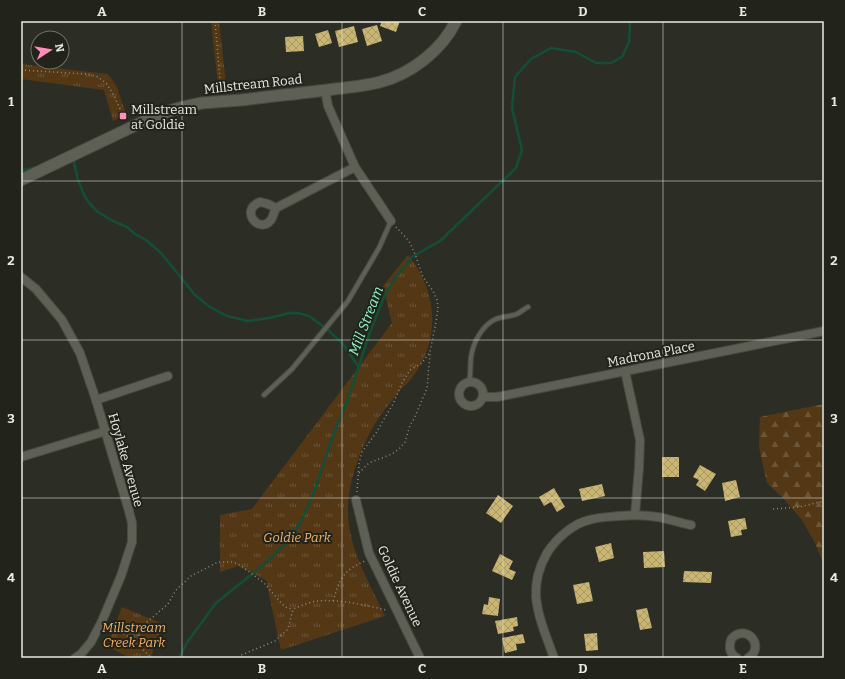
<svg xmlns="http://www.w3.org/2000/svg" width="845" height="679" font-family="Bitter,serif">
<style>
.grass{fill:url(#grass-tufts)}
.forest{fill:url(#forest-firs)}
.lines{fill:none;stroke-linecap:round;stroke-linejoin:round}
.stream{stroke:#134e39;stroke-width:2.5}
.building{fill:url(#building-cross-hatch)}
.service-casing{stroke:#484941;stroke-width:6}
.minor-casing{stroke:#484941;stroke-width:10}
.secondary-casing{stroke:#484941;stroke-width:13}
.path{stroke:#8b8c85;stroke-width:1.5;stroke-dasharray:1 3;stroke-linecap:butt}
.service{stroke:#5e6056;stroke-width:4}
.minor{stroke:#5e6056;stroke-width:8}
.secondary{stroke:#5e6056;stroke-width:11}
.grid{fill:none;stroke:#e9eae4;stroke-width:1;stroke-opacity:0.55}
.poi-dot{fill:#ff8eba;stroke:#22241b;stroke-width:1.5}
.labels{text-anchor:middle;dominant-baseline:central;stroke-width:4;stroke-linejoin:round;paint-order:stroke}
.street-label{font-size:13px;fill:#e9eae4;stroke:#22241b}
.poi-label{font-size:13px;fill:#e9eae4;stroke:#22241b;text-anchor:start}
.park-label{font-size:13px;font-style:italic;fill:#f2b167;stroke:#22241b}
.water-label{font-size:14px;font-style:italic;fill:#8df8cb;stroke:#22241b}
.neatline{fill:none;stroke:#e9eae4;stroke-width:1.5}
.grid-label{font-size:13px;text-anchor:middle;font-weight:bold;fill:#e9eae4}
</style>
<defs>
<pattern id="grass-tufts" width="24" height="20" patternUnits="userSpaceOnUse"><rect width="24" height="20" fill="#543816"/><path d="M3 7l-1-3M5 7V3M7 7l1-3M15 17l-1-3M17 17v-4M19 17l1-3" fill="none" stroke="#6d5538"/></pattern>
<pattern id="forest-firs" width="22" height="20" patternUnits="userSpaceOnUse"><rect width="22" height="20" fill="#543816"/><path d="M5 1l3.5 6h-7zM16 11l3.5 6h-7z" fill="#6d5538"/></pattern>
<pattern id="building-cross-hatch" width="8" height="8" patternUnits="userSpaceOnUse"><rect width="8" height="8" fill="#cab573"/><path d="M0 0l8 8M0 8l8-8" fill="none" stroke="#a99967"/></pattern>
</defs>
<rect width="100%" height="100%" fill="#2c2e25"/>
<g class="grass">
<polygon points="211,21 219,21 226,84 218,85"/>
<polygon points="21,64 72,70 108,74 117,87 126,114 113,121 104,90 21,79"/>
<path d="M408,255C437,290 441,337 414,375C409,382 403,387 398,393C391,401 385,409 379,417C362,444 349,477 348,508C347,547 369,582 385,616L281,650L266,580L238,566L220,572V515L252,509L392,323L383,286Z"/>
<path d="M122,607L163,624C163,630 160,636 154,639C153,645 154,652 151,658H130L107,646Z"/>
</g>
<polygon class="forest" points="824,404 824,565 815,543 802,520 783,498 767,483 759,447 760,417"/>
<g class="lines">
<g class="stream">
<polyline points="73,158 78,180 85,197 91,205 98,212 111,220 127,227 135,234 146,240 161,253 195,295 210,307 227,316 248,321 269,318 290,313 298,313 309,316 328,330 343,344 358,366"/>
<polyline points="21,170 25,170 36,167"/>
<polyline points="179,658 188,641 216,603 266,563 290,539 300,523 313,495 335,430 348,399 370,332 384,297 395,278 412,257 440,241 516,168 522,150 512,108 515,77 531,59 551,48 576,52 596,63 611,63 622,57 629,42 630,21"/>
</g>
</g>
<g class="building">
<polygon points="382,21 400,21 396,32 380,26"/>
<polygon points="377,25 382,41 367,46 362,29"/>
<polygon points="354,26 358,42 339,47 335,31"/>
<polygon points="328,30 332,43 319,47 315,34"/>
<polygon points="303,36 304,51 286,52 285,37"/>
<rect x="662" y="457" width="17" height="20"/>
<polygon points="700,465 716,474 705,491 696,485 699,480 693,477"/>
<polygon points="736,480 740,497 725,501 722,483"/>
<polygon points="602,484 605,496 582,501 579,489"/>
<polygon points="554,488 565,507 557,512 551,502 544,506 539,497"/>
<polygon points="498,495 513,506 501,523 486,513"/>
<polygon points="745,518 747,529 741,530 742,535 731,537 728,521"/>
<polygon points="611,543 614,558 599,562 595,547"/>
<polygon points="664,551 665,567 644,568 643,552"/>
<polygon points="500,554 513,561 509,569 516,572 512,580 492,571"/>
<polygon points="684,571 712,572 711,583 683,582"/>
<polygon points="589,582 593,601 577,604 573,585"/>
<polygon points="489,597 500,599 498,616 482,614 484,604 488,605"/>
<polygon points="647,608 652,628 640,630 636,610"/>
<polygon points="517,617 518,626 513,627 514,631 498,634 495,621"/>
<polygon points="597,633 598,650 586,651 584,634"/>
<polygon points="523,634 525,643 516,644 517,650 505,653 502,638"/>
</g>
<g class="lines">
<defs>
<g id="service">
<path d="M469,382C471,374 470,366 471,357C473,343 482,325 496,319C503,316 510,317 517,314C521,312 524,309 528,307"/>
<polyline points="264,395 292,369 348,301 379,248 391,221"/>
</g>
<g id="minor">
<polyline points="325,90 328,106 355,167 391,221"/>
<path d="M260,202L268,204L276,208C274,212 273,217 271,220C259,235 239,210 260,202Z"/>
<polyline points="276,208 355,167"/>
<polyline points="21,277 36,289 62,320 80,353 96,400 129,511 132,523 132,542 121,576 102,621 91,642 81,654 75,658"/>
<polyline points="625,371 640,440 639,468 635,515"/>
<circle cx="471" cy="394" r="12"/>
<polyline points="483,397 497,397 824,331"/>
<polyline points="96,400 168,376"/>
<polyline points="21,457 106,431"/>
<polyline points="356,500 369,553 420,658"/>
<path d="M554,658C547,638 538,618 536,597C535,581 539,567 547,553C556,539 572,524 589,520C599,517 609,517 619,516C632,515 645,515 658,517C669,519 680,523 691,525"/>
<path d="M737,658C732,655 729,651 730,645C730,641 732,637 736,635C751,627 764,649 748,658"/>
</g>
<path id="secondary" d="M21,180L155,116C170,110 186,106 202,103C215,102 228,101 241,100C273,96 304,93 335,89C350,87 365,86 380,82C411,74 442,50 456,21"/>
</defs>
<use href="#service" class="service-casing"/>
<use href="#minor" class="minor-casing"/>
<use href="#secondary" class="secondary-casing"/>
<g class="path">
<polyline points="215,21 221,92"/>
<polyline points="21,70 87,74 98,77 106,83 112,92 125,119"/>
<polyline points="359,473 369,463 392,454 399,449 405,442 410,425 414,419 427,388 430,354"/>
<polyline points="357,492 359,464 362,452 376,433 393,404 402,383 410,370 422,363 430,352 436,322 438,308 437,300 433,291 423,277 415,254 409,241 396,227"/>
<polyline points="773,509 799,507 824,501"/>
<path d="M333,601C340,579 342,571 365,561"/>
<polyline points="110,625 135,641 147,622 168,604 176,590 191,576 218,562 232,562 240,565 264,583 282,604 287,608 293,609"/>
<polyline points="135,641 151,658"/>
<path d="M239,658L241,655L275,641L288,629L293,609C301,606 309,602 317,601C339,599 365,605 386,610"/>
</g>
<use href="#service" class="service"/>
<use href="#minor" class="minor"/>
<use href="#secondary" class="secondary"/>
</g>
<path class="grid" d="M182,21V658M342,21V658M503,21V658M663,21V658M21,181H824M21,340H824M21,498H824"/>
<rect class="poi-dot" x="119" y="112" width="8" height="8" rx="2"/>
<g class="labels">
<g class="street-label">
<text transform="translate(253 84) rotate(-6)">Millstream Road</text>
<text transform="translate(651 354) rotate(-11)">Madrona Place</text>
<text transform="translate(126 460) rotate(74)">Hoylake Avenue</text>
<text transform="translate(400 586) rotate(65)">Goldie Avenue</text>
</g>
<g class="poi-label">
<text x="131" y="109">Millstream<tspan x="131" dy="15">at Goldie</tspan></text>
</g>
<g class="park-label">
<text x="297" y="537">Goldie Park</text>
<text x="134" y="627">Millstream<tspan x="134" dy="15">Creek Park</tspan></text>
</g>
<g class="water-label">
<text transform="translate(366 321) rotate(-69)">Mill Stream</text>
</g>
</g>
<rect width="845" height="679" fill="none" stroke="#22241b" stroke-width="44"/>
<g transform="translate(50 50) rotate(78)"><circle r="19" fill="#22241b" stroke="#72736b"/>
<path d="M0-3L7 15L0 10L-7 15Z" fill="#ff8eba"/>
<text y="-6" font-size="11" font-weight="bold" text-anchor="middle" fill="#e9eae4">N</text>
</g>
<rect x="22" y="22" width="801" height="635" class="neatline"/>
<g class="grid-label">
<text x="102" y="16">A</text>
<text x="262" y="16">B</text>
<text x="422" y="16">C</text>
<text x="583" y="16">D</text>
<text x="743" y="16">E</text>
<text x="11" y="106">1</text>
<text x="834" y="106">1</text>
<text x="11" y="265">2</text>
<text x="834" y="265">2</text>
<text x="11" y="423">3</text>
<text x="834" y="423">3</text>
<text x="11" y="582">4</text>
<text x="834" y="582">4</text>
<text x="102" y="673">A</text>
<text x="262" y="673">B</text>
<text x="422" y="673">C</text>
<text x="583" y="673">D</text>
<text x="743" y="673">E</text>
</g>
</svg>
